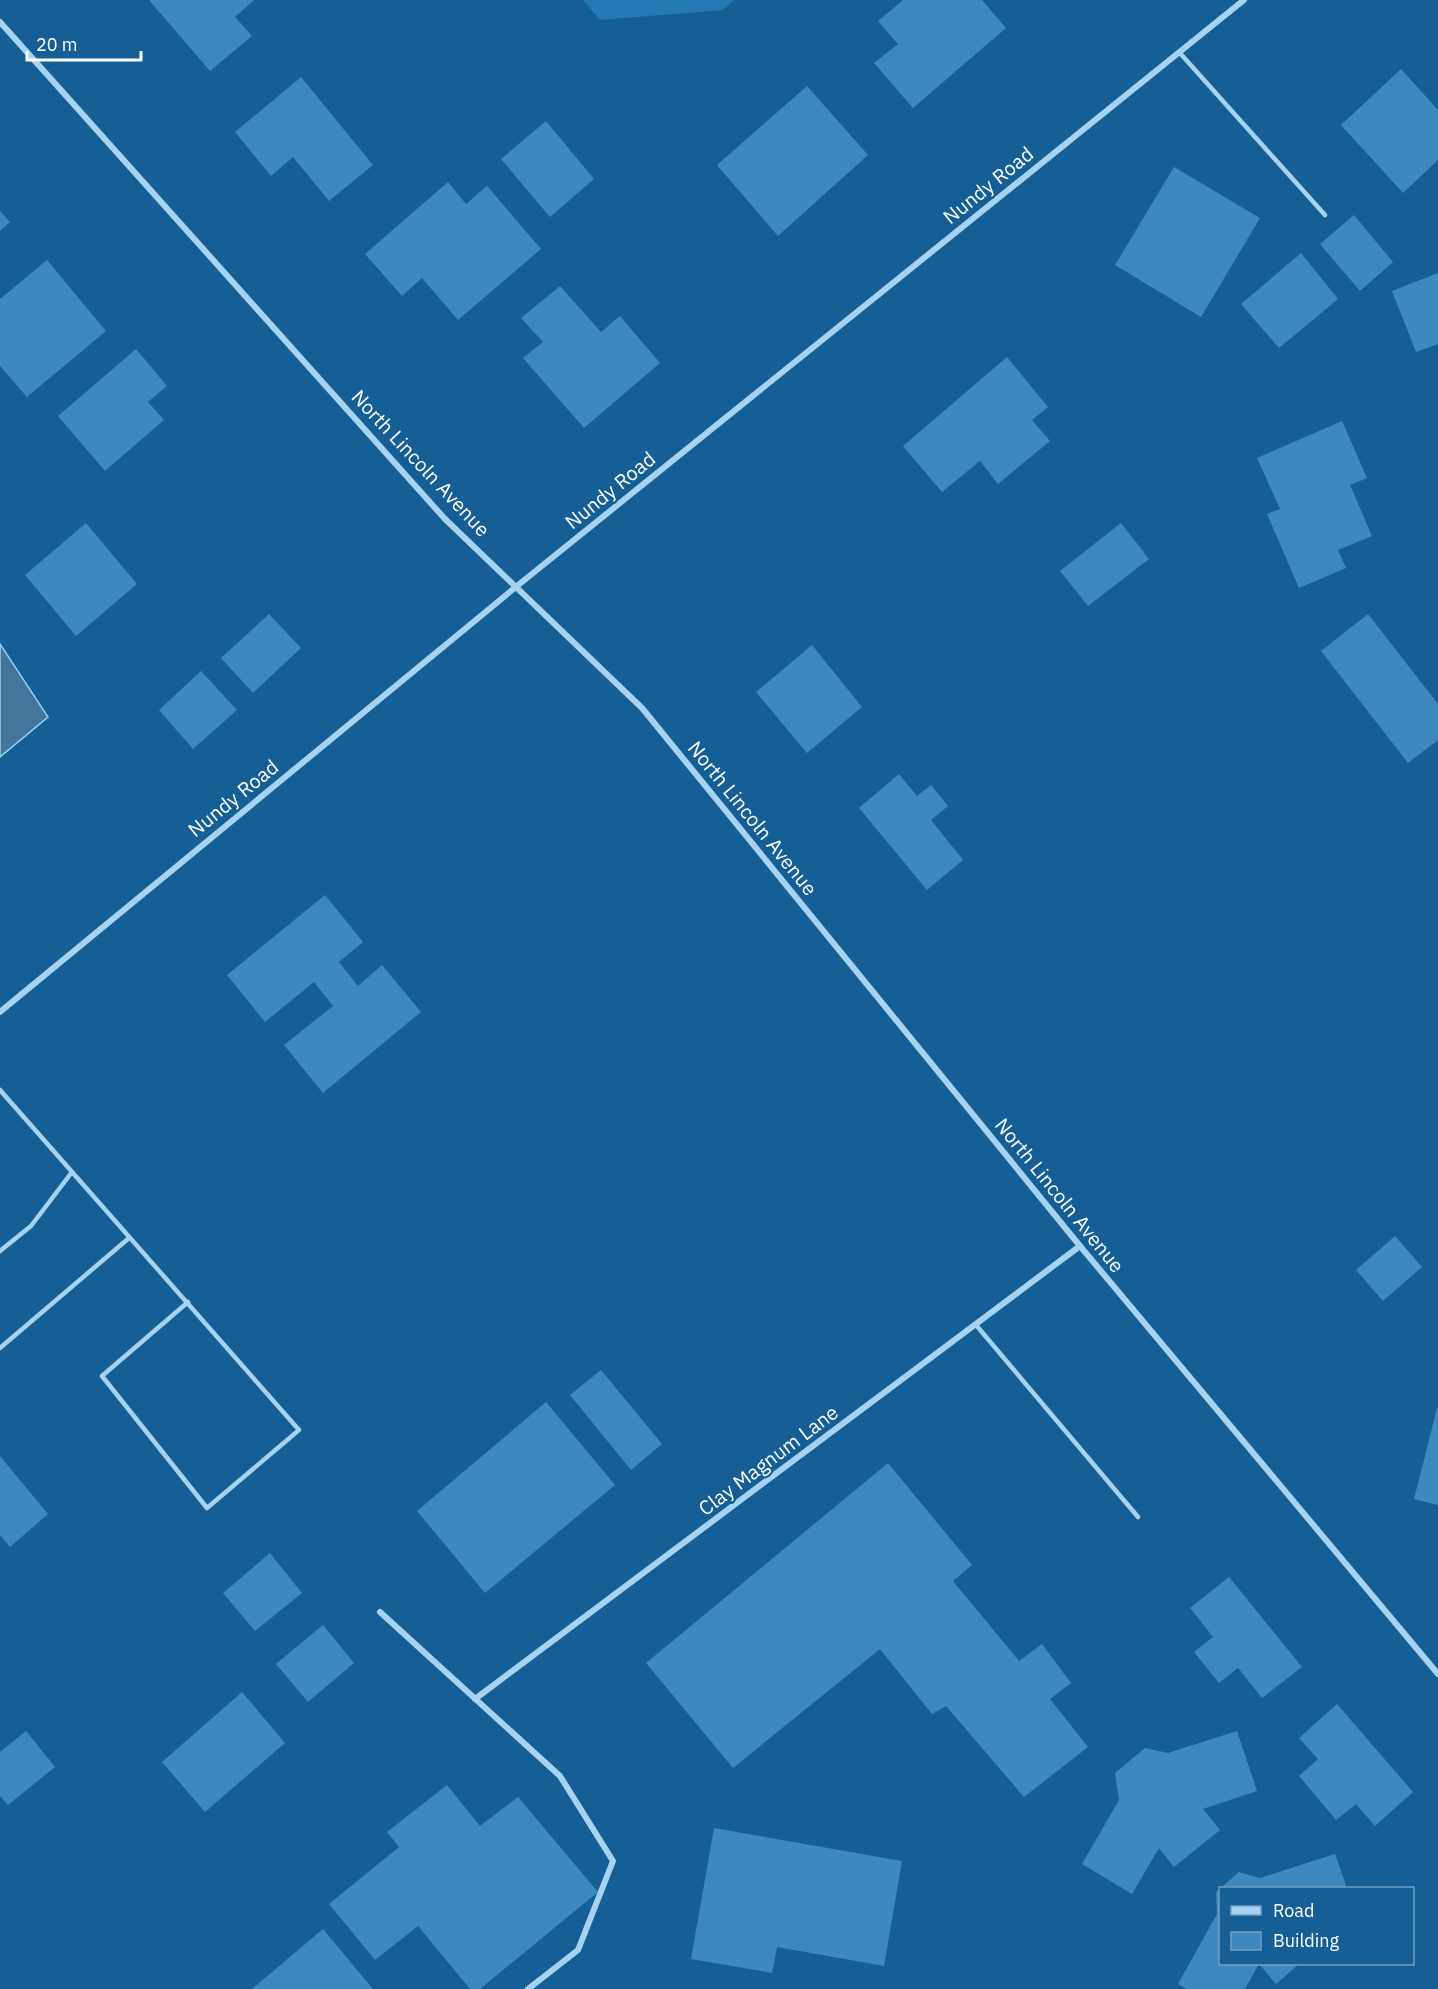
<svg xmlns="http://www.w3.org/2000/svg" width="1438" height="1989" font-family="'IBM Plex Sans',sans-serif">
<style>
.green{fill:#2478b3}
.water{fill:#42769d;stroke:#98d0f5;stroke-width:1.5}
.building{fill:#3d88be}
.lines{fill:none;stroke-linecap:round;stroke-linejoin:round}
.service{stroke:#a6d3f2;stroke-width:4.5}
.minor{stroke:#a6d3f2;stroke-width:6}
.labels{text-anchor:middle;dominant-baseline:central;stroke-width:4.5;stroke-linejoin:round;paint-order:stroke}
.street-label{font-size:20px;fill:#fff;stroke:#155f96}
</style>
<rect width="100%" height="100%" fill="#155f96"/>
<polygon class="green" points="583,0 734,0 723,10 600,20"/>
<polygon class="water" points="0,644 48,717 0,757"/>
<g class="building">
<polygon points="149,0 254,0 235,17 252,36 210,71"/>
<polygon points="903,0 982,0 1006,28 913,108 874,63 898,44 878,21"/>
<polygon points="1401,69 1438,110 1438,160 1403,193 1341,125"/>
<polygon points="301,77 373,165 329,201 293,157 271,176 235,132"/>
<polygon points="807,86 868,155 778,236 717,165"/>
<polygon points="546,121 594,179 550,217 501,159"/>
<polygon points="1174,167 1260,218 1201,317 1115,265"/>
<polygon points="448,182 466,204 487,186 541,249 458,320 422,278 402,296 365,254"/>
<polygon points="0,211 10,222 0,231"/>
<polygon points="1354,215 1393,262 1360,291 1320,244"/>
<polygon points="1301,253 1338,299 1279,348 1241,304"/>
<polygon points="47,260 106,331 27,397 0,366 0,299"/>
<polygon points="1438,273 1438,344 1416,352 1392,291"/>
<polygon points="560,286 601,332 620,316 660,363 584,428 523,358 543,342 521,318"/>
<polygon points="136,349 167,386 148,402 164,420 105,471 58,416"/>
<polygon points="1007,357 1048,407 1032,420 1050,441 998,484 980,461 942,492 903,446"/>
<polygon points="1342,421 1367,478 1350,485 1372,536 1338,550 1346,568 1299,588 1267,514 1280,509 1257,458"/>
<polygon points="86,523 137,584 76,636 25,575"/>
<polygon points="1121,523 1149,559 1088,606 1060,571"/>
<polygon points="269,614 301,648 253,693 221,658"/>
<polygon points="1368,614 1438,704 1438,740 1408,763 1321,651"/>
<polygon points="812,645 862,707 807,753 756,692"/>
<polygon points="201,671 237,710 193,749 159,710"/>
<polygon points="899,774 917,796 931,785 948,806 931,820 963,860 927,890 859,808"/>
<polygon points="325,895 363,942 339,962 358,986 382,965 421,1012 323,1093 284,1045 333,1006 314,982 265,1022 227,975"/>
<polygon points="1395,1236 1422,1267 1383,1301 1356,1270"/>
<polygon points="601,1370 662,1444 631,1470 570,1395"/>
<polygon points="546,1402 615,1485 485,1593 417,1511"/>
<polygon points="1437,1408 1438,1408 1438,1505 1414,1499"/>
<polygon points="0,1456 48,1514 10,1547 0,1535"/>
<polygon points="888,1463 972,1565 953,1581 1019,1661 1042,1644 1071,1683 1050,1699 1088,1747 1024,1797 946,1706 932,1714 880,1649 733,1768 646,1663"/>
<polygon points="270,1553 302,1593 255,1631 223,1593"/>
<polygon points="1229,1577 1302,1667 1262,1698 1238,1668 1219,1683 1194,1652 1213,1637 1190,1608"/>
<polygon points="323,1625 354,1663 308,1702 276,1664"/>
<polygon points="242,1692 285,1743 205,1812 162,1762"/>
<polygon points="1337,1704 1413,1792 1375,1826 1356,1804 1336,1820 1299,1776 1318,1759 1299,1738"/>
<polygon points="26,1731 55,1767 8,1805 0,1796 0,1752"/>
<polygon points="1237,1731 1257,1791 1203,1809 1220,1830 1174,1867 1159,1848 1132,1894 1082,1864 1119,1800 1115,1773 1145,1748 1168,1753"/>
<polygon points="447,1785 480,1826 518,1797 598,1892 480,1989 470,1989 418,1926 375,1960 329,1904 399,1847 387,1832"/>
<polygon points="714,1828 902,1861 884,1966 777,1947 772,1973 691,1959"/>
<polygon points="1335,1854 1347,1888 1220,1888 1220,1964 1299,1964 1276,1984 1259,1964 1245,1989 1187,1989 1178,1984 1217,1914 1216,1892 1239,1872 1260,1878"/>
<polygon points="323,1929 373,1989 252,1989"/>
</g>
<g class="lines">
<g class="service">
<polyline points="1179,52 1325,215"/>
<polyline points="0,1090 299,1430 207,1508 102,1376 188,1302"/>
<polyline points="0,1251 31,1226 72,1172"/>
<polyline points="976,1325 1138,1517"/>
<polyline points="0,1348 129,1238"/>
</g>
<g class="minor">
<polyline points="0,22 445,519 642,708 1080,1246 1438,1674"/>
<polyline points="0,1012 517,586 1244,0"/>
<polyline points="380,1612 560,1776 613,1861 578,1950 528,1989"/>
<polyline points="475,1699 1080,1246"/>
</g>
</g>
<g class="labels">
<g class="street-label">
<text transform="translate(988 185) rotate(-39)">Nundy Road</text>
<text transform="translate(421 463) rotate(47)">North Lincoln Avenue</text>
<text transform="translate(610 490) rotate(-39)">Nundy Road</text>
<text transform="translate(233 798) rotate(-39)">Nundy Road</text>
<text transform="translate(753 818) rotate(51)">North Lincoln Avenue</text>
<text transform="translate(1060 1195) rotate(51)">North Lincoln Avenue</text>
<text transform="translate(768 1460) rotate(-37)">Clay Magnum Lane</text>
</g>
</g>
<rect x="1219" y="1887" width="195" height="78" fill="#155f96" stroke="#739fc0" stroke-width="1.5"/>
<rect x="1231" y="1906" width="30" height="9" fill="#a6d3f2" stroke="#739fc0" stroke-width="1.5"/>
<text x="1273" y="1917" font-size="18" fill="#ffffff">Road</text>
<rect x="1231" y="1932" width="30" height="18" fill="#3d88be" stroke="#739fc0" stroke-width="1.5"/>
<text x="1273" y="1947" font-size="18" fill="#ffffff">Building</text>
<path d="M27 51v9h114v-9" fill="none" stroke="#ffffff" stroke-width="3"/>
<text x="36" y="51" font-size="18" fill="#ffffff" stroke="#155f96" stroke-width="4.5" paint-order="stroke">20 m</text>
</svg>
